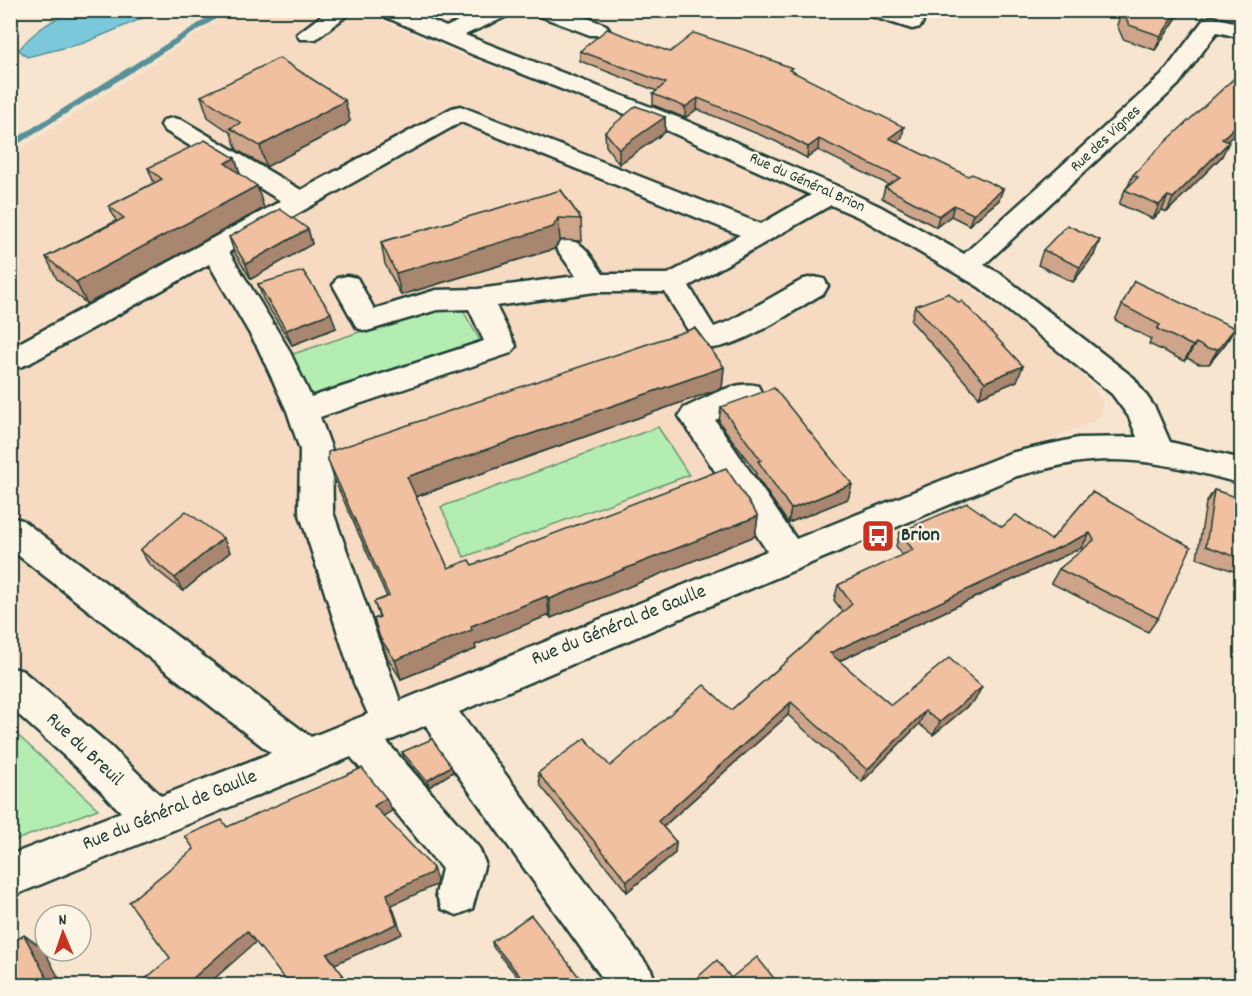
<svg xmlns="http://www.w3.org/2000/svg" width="1252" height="996" font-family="Dekko,sans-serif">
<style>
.built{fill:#f6dac2}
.green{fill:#b4edb1;stroke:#6a9572;stroke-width:1.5}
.water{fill:#7cc8db;stroke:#579098;stroke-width:1.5}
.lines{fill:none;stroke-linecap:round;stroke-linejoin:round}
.stream{fill:#579098;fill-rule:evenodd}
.minor-casing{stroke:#1f3d34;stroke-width:5}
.minor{fill:#fcf5e5;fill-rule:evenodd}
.wall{fill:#cea58a;stroke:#1f3d34;stroke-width:1.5}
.shaded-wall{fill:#a88670;stroke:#1f3d34;stroke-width:1.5}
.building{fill:#f0c0a0;stroke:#1f3d34;stroke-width:1.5}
.labels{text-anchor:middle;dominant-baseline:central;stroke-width:5;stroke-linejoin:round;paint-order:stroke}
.far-street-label{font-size:16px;fill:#1f3d34;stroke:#fcf5e5}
.poi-label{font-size:20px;font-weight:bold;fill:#1f3d34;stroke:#fcf5e5;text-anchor:start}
.street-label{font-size:20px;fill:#1f3d34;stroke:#fcf5e5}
</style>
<rect width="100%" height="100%" fill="#f8e5d0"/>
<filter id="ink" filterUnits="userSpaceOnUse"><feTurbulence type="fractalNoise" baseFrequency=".0167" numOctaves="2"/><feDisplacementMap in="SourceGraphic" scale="12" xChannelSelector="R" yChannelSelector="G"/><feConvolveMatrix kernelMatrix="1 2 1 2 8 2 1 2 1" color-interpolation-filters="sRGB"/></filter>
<g filter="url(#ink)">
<polygon class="built" points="233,11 360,11 460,55 669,131 844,210 929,260 1029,328 1088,380 1103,401 1100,417 1083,426 163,795 11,658 11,155"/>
<g class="green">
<polygon points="438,306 462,309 482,344 306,402 287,356"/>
<polygon points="658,427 689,475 464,557 441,507"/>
<polygon points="11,729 98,809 11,842"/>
</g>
<path class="water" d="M76,10H170V11L143,18L84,43L27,57L19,50C32,32 54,18 76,10Z"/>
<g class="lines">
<polygon class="stream" points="220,10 230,10 10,149 10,142"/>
<defs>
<g id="minor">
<polygon points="329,10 354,10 316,39 300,39 297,34"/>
<path d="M379,10H409L446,27L482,10H517C514,15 474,30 465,35L682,119L839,187L881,207L964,254L1162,75L1204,19L1212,17L1242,24V38L1217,32L1178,85L984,265L999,273L1134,378L1155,408L1170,442L1242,459V484C1192,470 1142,456 1090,461C1065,463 1041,470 1017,476L459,712L651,970L657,986H608L435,743L426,725L387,742L479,848L485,863L472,909L457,915L442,909L436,894L442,869L351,757L10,897V855L121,812L81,771L10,707V667L23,671L109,745L161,796L271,753L10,549V517L22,520L311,737L368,714L354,683L299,512L300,450L287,411L258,348L209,264L30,363L20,367L10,364V348L281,201L164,130L161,125L164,120L173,118L182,120L301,190L452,108L460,106L761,224L811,195L664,129L474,55L381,15ZM461,122L740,235L668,274H603C591,257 583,236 560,242L556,248L576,276L478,289L436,290L374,309L357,278L347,276L337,278L333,285L357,328L367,331L437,310L469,309L484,341L311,397L288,348L229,252ZM831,205L863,219L979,287L1112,394L1129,417L1137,437L1078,438L1010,453L796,539L715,420L758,402L762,394L758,386C735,379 705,399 684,408L679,416L767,551L400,701L333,512L332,450L320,417L511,353L516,346L496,306L595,292H665L698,347C730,357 795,309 824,293L828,286L824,279L814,277L804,279L730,321L714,327L689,286Z"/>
<polygon points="535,10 566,10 606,25 609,30 606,35 590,35 537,15"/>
<path d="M866,10C882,10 912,6 923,22L920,27L912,29L868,15Z"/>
</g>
</defs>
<use href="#minor" class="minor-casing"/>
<use href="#minor" class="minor"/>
</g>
<g class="wall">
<polygon points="1122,10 1182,10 1155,50 1123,39 1117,25"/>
<polygon points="580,51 670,52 792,71 902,138 896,142 999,200 969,225 951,216 936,227 882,198 885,187 889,185 818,150 807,158 775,141 697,109 685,118 653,105 653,94 657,91 580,61"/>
<polygon points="1242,71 1242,127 1227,141 1222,156 1167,212 1162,210 1153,219 1119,204 1125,190 1128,186 1133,175"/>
<polygon points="201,96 350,121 344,126 266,167 237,150 231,133 208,117"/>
<polygon points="665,117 665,132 619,164 606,146 605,132"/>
<polygon points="148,168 240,174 264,208 87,304 57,279 46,257 116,221 109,206 154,183"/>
<polygon points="561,190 581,219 582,241 560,240 554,249 401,295 385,264 381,242"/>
<polygon points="308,229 312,244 251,279 234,252 229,237"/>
<polygon points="1043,250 1094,255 1073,282 1038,265"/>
<polygon points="1134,281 1226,343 1209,364 1199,364 1187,358 1184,361 1149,344 1151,339 1115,320"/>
<polygon points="258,284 336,328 292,345 263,299"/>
<polygon points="959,303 1017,381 979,397 911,321 915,306"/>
<polygon points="724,367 722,388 416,497 448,568 472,565 758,516 755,536 551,618 549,615 475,645 476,649 401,679 387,657 374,619 379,617 374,602 387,597 335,481 328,460"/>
<polygon points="721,407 852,484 848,499 788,523 756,476 756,472 719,422"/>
<polygon points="1214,490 1242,499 1242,574 1197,558 1206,503"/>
<polygon points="1092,492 1158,618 1148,632 1051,583 1059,569 1083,550 1081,548 839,661 891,705 975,700 933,735 919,724 862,782 788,715 663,827 676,842 675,853 627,892 540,785 538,773 610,766 731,710 843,612 834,600 838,585 902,556 896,546 900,532 1002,527 1051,540"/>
<polygon points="223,538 230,552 183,591 149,564 140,550"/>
<polygon points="402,752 453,772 429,787 404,758"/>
<polygon points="492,942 584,986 525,986 493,947"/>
</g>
<g class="shaded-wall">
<polygon points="1178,10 1182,10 1155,50 1161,36"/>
<polygon points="12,38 17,50 11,57 10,55 10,39"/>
<polygon points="698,98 697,109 685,118 685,107"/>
<polygon points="345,100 350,121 344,126 266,167 260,146"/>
<polygon points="665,117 665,132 619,164 619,149"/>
<polygon points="1242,120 1242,127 1215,153 1222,139"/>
<polygon points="904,127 902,138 886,149 889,138"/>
<polygon points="819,139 818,150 807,158 808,147"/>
<polygon points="1229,142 1222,156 1167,212 1173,198"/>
<polygon points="235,158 242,180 225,163"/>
<polygon points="257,186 264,208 87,304 76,282"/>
<polygon points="1003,189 999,200 969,225 973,214"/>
<polygon points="1168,196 1162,210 1153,219 1159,205"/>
<polygon points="954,205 951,216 936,227 939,216"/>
<polygon points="558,218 560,240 554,249 401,295 396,273"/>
<polygon points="308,229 312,244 251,279 246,264"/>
<polygon points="1100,240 1094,255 1073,282 1080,267"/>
<polygon points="331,313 336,328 292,345 286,330"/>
<polygon points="1235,328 1226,343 1209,364 1218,349"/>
<polygon points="1196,343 1187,358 1184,361 1193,346"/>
<polygon points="1023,366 1017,381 979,397 985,382"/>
<polygon points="724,367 722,388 412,498 407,477"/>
<polygon points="852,484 848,499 788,523 791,509"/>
<polygon points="758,516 755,536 551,618 549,599"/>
<polygon points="1090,533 1081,548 826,667 830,653"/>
<polygon points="223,538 230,552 183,591 175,578"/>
<polygon points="547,596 549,615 475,645 476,649 401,679 395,660 471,626"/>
<polygon points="982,687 975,700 933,735 940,722"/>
<polygon points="791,702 788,715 657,832 658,821"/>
<polygon points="925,711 919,724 862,782 867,770"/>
<polygon points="451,766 453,772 429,787 427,781"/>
<polygon points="386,798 392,811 380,818 374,806"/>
<polygon points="676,842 675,853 627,892 627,881"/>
<polygon points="433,868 437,880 436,885 392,905 402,934 335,964 327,954 387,894"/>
<polygon points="247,931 256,942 206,986 184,986"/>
<polygon points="24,935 43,948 63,986 51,986"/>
<polygon points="343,975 350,985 350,986 332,986"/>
</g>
<g class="building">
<polygon points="1122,10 1178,10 1161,36 1129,25"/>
<polygon points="607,29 670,52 694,33 745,50 792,68 789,70 904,127 889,138 968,176 972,174 1003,189 973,214 954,205 939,216 885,187 900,178 819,139 808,147 776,130 698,98 685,107 653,94 666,83 580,51"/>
<polygon points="279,58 345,100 339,104 260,146 230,128 241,123 201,96"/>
<polygon points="1242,71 1242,120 1222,139 1229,142 1173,198 1168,196 1159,205 1125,190 1138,177 1133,175 1159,148"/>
<polygon points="636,106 665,117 619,149 605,132"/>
<polygon points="205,140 235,158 225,163 257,186 76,282 46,257 124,218 109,206 162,179 148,168"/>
<polygon points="561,190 581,219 558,218 553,227 396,273 381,242"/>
<polygon points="280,209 308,229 246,264 229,237"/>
<polygon points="1067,225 1100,240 1080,267 1043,250"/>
<polygon points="303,271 331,313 286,330 258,284"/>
<polygon points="1134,281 1235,328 1218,349 1207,349 1196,343 1193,346 1157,329 1160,325 1122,305"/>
<polygon points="949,293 959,303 962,301 1023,366 985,382 915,306"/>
<polygon points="695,328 724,367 407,477 448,568 469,560 472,565 726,468 758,516 549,599 547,596 471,626 472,630 395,660 380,638 374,619 380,617 374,602 389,596 328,460 328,452"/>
<polygon points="774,388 852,484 791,509 758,461 761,460 721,407"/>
<polygon points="1214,490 1242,499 1242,559 1206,546"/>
<polygon points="1092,492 1191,547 1158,618 1059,569 1094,540 1090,533 830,653 891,705 949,658 982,687 940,722 925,711 867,770 791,702 658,821 676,842 627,881 538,773 585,738 610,766 704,685 731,710 852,604 838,585 913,550 900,532 967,503 1002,527 1016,515 1051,540"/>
<polygon points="186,511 223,538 175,578 140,550"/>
<polygon points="432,739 451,766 427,781 402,752"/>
<polygon points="362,768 386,798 374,806 433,868 431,873 387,894 397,924 327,954 343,975 332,986 290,986 247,931 184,986 137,986 170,958 129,902 194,849 185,836 222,820 227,827"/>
<polygon points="531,915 583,982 580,986 528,986 492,942"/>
<polygon points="24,935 51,986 10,986 10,944"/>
<polygon points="757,957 780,986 688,986 717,960 731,978"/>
</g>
</g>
<defs>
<symbol id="bus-square" viewBox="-11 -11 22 22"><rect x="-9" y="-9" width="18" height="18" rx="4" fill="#c8321e" stroke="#fcf5e5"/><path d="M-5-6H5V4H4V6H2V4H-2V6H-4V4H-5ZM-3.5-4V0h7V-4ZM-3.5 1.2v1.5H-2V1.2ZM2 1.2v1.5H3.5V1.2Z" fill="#fff"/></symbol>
</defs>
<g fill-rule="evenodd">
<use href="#bus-square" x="859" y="517" width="38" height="38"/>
</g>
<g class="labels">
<g class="far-street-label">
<text transform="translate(1106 139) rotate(-43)">Rue des Vignes</text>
<text transform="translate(807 183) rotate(24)">Rue du Général Brion</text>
</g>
<g class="poi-label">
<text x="901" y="536">Brion</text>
</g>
<g class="street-label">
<text transform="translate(619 626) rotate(-22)">Rue du Général de Gaulle</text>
<text transform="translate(84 750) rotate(43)">Rue du Breuil</text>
<text transform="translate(170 811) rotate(-22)">Rue du Général de Gaulle</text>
</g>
</g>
<rect width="1252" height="996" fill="none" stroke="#fcf5e5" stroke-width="36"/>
<rect x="18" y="18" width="1216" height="960" fill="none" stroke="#1f3d34" stroke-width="2" filter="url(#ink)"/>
<g transform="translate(63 933) rotate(358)"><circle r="28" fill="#fcf5e5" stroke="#a4ab9e" stroke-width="1.5"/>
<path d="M0-4.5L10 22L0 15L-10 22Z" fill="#c8321e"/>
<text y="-9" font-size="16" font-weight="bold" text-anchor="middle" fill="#1f3d34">N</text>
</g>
</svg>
